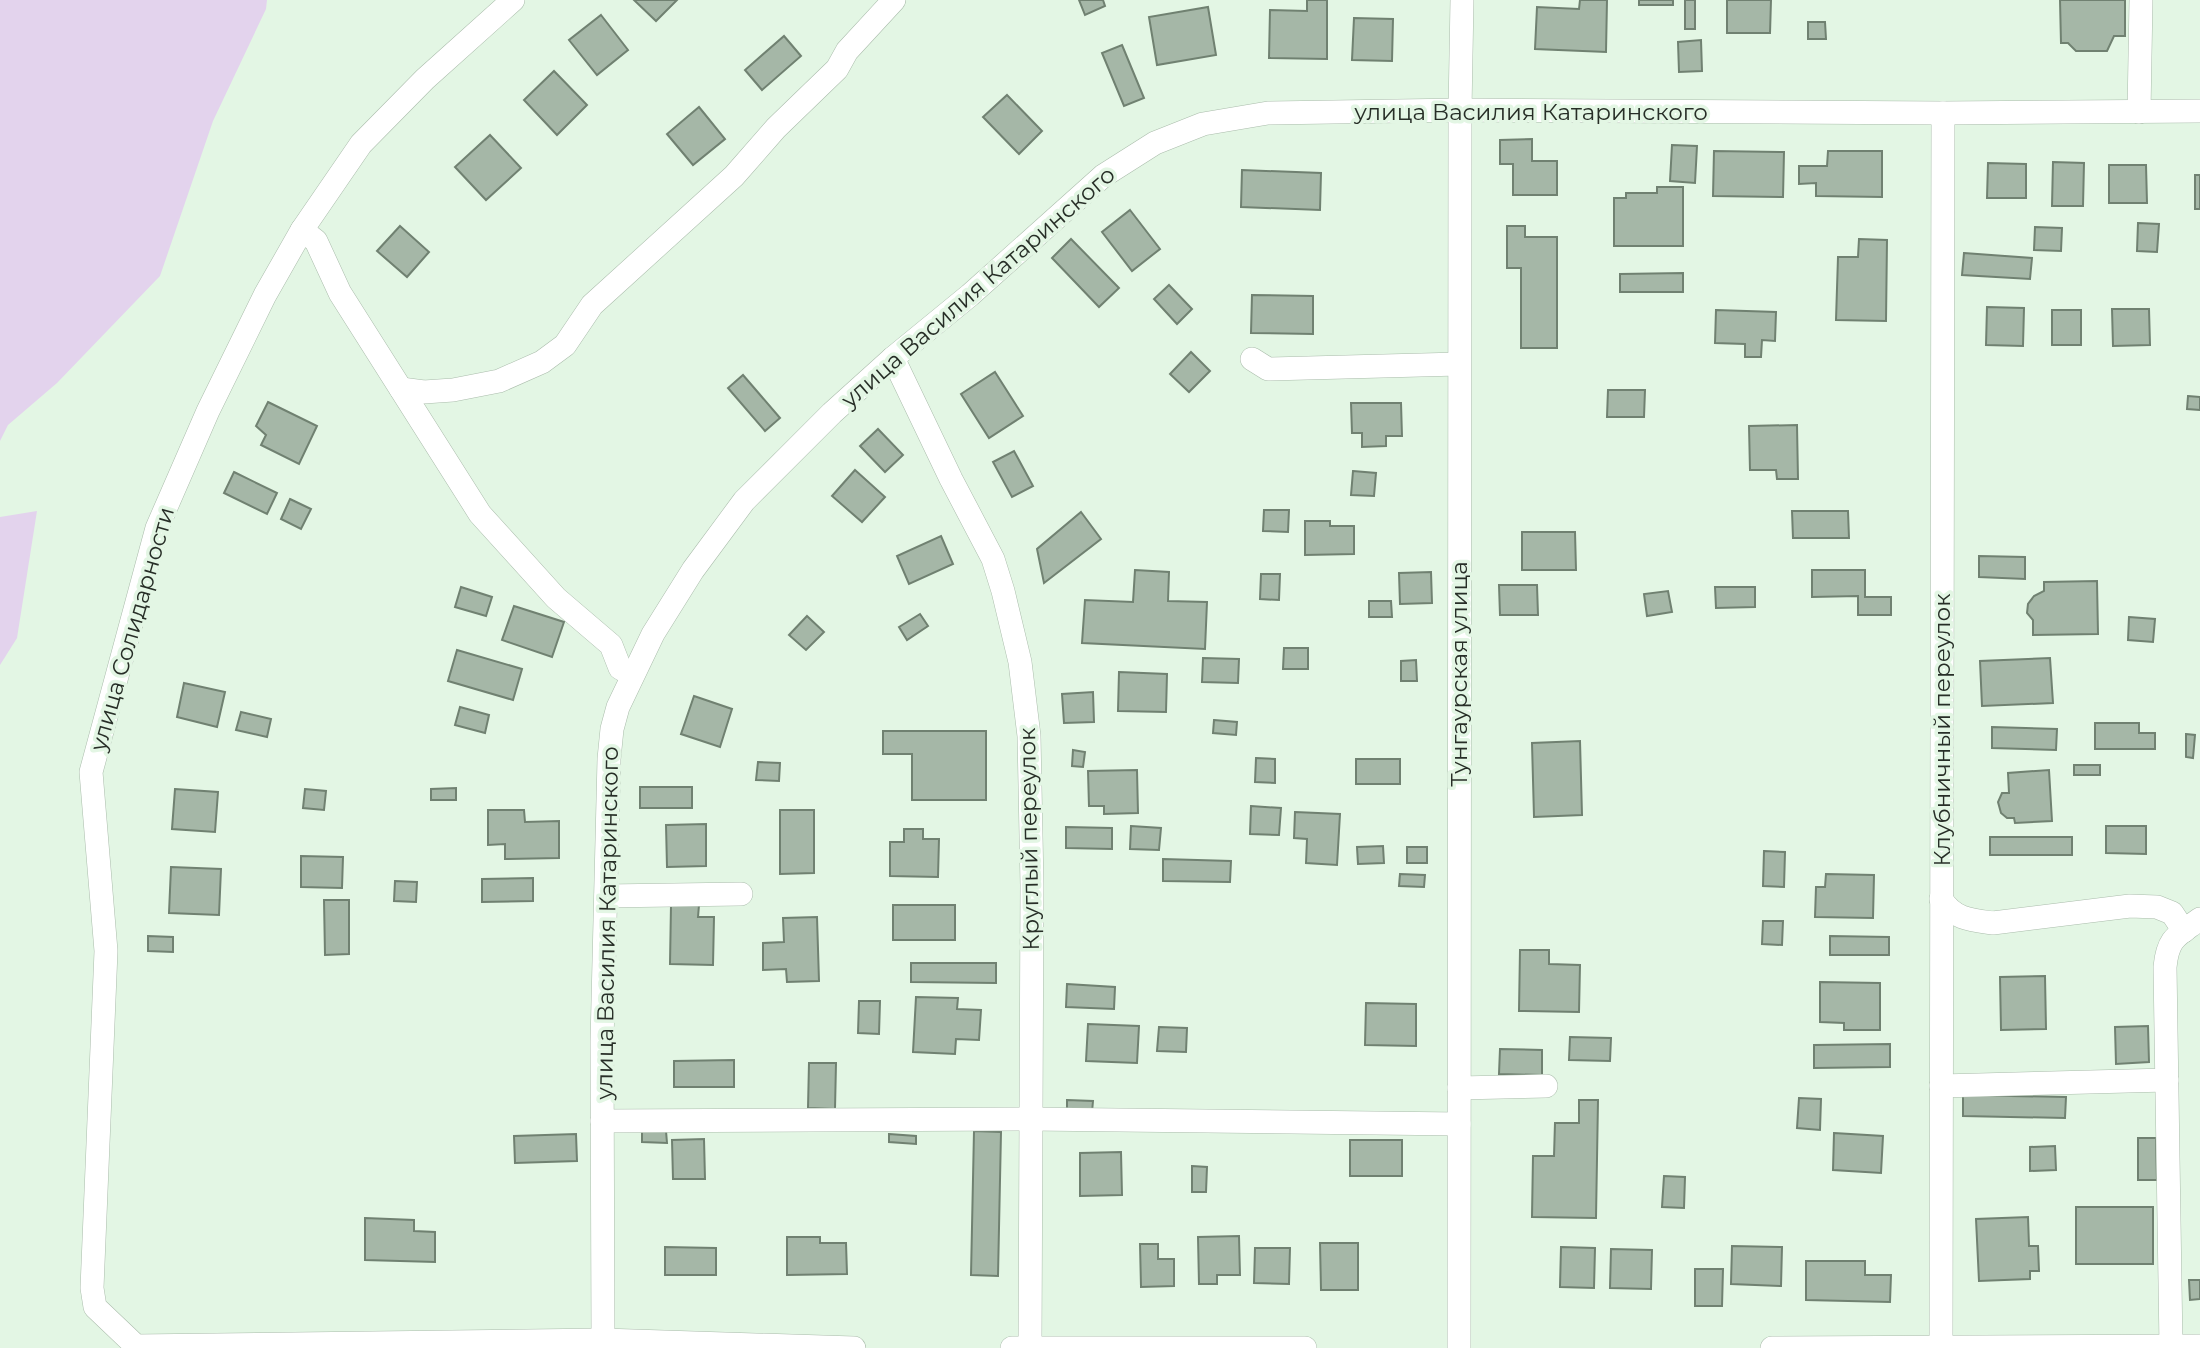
<svg xmlns="http://www.w3.org/2000/svg" width="2200" height="1348" font-family="Montserrat,sans-serif">
<style>
.green{fill:#e3d3ed}
.building{fill:#a5b7a7;stroke:#708171;stroke-width:2}
.lines{fill:none;stroke-linecap:round;stroke-linejoin:round}
.minor-casing{stroke:#aabcab;stroke-width:24}
.minor{stroke:#fff;stroke-width:23}
.labels{text-anchor:middle;dominant-baseline:central;stroke-width:7;stroke-linejoin:round;paint-order:stroke}
.street-label{font-size:23px;fill:#272e27;stroke:#e3f6e4}
</style>
<rect width="100%" height="100%" fill="#e3f6e4"/>
<g class="green">
<polygon points="0,0 267,0 266,9 213,121 160,276 57,383 8,425 0,441"/>
<polygon points="37,511 17,638 0,665 0,517"/>
</g>
<g class="building">
<polygon points="634,0 677,0 656,21"/>
<polygon points="1079,0 1103,0 1105,6 1085,15"/>
<polygon points="1307,0 1327,0 1327,59 1269,58 1270,10 1307,11"/>
<polygon points="1580,0 1607,0 1606,52 1535,49 1537,7 1579,9"/>
<rect x="1639" y="0" width="34" height="5"/>
<rect x="1685" y="0" width="10" height="29"/>
<polygon points="1727,0 1771,0 1770,33 1727,33"/>
<polygon points="2060,0 2125,0 2125,36 2114,36 2107,51 2076,51 2068,43 2061,43"/>
<polygon points="1208,7 1216,55 1157,65 1149,17"/>
<polygon points="601,15 628,50 597,75 569,40"/>
<polygon points="1354,18 1393,19 1392,61 1352,60"/>
<polygon points="1808,22 1825,22 1826,39 1808,39"/>
<polygon points="784,36 801,56 762,90 745,70"/>
<polygon points="1701,40 1702,71 1679,72 1678,42"/>
<polygon points="1122,45 1144,98 1124,106 1102,53"/>
<polygon points="554,71 587,105 557,135 524,100"/>
<polygon points="1007,95 1042,131 1019,154 983,117"/>
<polygon points="699,107 725,139 693,165 667,134"/>
<polygon points="490,135 521,168 486,200 455,167"/>
<polygon points="1532,139 1532,161 1557,161 1557,195 1513,195 1513,164 1500,164 1500,140"/>
<polygon points="1672,145 1697,146 1695,183 1670,181"/>
<polygon points="1714,151 1784,152 1783,197 1713,196"/>
<polygon points="1828,151 1882,151 1882,197 1816,196 1816,183 1799,184 1799,166 1827,166"/>
<polygon points="2053,162 2084,163 2083,206 2052,206"/>
<polygon points="1988,163 2026,164 2026,198 1987,198"/>
<polygon points="2109,165 2146,165 2147,203 2109,203"/>
<polygon points="1242,170 1321,173 1320,210 1241,207"/>
<rect x="2195" y="175" width="5" height="34"/>
<polygon points="1657,187 1683,187 1683,246 1614,246 1614,198 1626,198 1626,193 1657,193"/>
<polygon points="1130,210 1160,249 1132,271 1102,232"/>
<polygon points="2138,223 2159,224 2157,252 2137,251"/>
<polygon points="400,226 429,252 407,277 377,251"/>
<polygon points="1507,226 1525,226 1525,237 1557,237 1557,348 1521,348 1521,268 1507,268"/>
<polygon points="2035,227 2062,228 2061,251 2034,250"/>
<polygon points="1071,239 1119,288 1099,307 1052,258"/>
<polygon points="1859,239 1887,240 1886,321 1836,320 1838,257 1858,257"/>
<polygon points="1964,253 2032,258 2030,279 1962,275"/>
<polygon points="1683,273 1683,292 1620,292 1620,274"/>
<polygon points="1169,285 1192,309 1177,324 1154,299"/>
<polygon points="1252,295 1313,296 1313,334 1251,333"/>
<polygon points="1987,307 2024,308 2023,346 1986,345"/>
<polygon points="2112,309 2149,309 2150,345 2113,346"/>
<polygon points="1716,310 1776,312 1775,341 1762,340 1761,357 1745,357 1745,344 1715,343"/>
<rect x="2052" y="310" width="29" height="35"/>
<polygon points="1191,352 1210,371 1189,392 1170,374"/>
<polygon points="995,372 1023,416 989,438 961,394"/>
<polygon points="743,375 780,418 765,431 728,388"/>
<polygon points="1608,390 1645,390 1644,417 1607,417"/>
<polygon points="2188,396 2200,397 2200,410 2187,409"/>
<polygon points="268,402 317,426 299,464 261,445 266,435 256,426"/>
<polygon points="1351,403 1401,403 1402,436 1386,436 1386,446 1362,447 1362,433 1352,433"/>
<polygon points="1797,425 1798,479 1777,479 1776,470 1750,470 1749,426"/>
<polygon points="878,429 903,455 885,472 860,446"/>
<polygon points="1014,451 1033,486 1012,497 993,462"/>
<polygon points="855,470 885,497 862,522 832,496"/>
<polygon points="1353,471 1376,473 1374,496 1351,495"/>
<polygon points="234,472 277,493 267,514 224,493"/>
<polygon points="290,499 311,509 301,529 281,519"/>
<polygon points="1264,510 1289,510 1288,532 1263,531"/>
<polygon points="1792,511 1848,511 1849,538 1793,538"/>
<polygon points="1081,512 1101,539 1044,583 1037,549"/>
<polygon points="1305,521 1330,521 1330,526 1354,526 1354,554 1305,555"/>
<polygon points="1522,532 1575,532 1576,570 1522,570"/>
<polygon points="941,536 953,564 909,584 897,556"/>
<polygon points="1979,556 2025,557 2025,579 1979,577"/>
<polygon points="1135,570 1169,572 1168,601 1207,602 1205,649 1082,643 1085,600 1133,602"/>
<polygon points="1812,570 1865,570 1865,597 1891,597 1891,615 1858,615 1858,596 1812,597"/>
<polygon points="1431,572 1432,603 1400,604 1399,573"/>
<polygon points="1261,574 1280,574 1279,600 1260,599"/>
<polygon points="2097,581 2098,634 2033,635 2033,620 2027,613 2028,604 2034,596 2044,591 2044,582"/>
<polygon points="1499,585 1537,585 1538,615 1500,615"/>
<polygon points="461,587 492,597 486,616 455,607"/>
<polygon points="1715,587 1755,587 1755,607 1716,608"/>
<polygon points="1668,591 1672,612 1647,616 1644,594"/>
<polygon points="1369,601 1391,601 1392,617 1369,617"/>
<polygon points="514,606 564,622 552,657 502,640"/>
<polygon points="920,614 928,626 907,640 899,627"/>
<polygon points="807,616 824,632 806,650 789,635"/>
<polygon points="2129,617 2155,619 2153,642 2128,640"/>
<polygon points="1284,648 1308,648 1308,669 1283,669"/>
<polygon points="457,650 522,669 513,700 448,681"/>
<polygon points="1203,658 1239,659 1238,683 1202,682"/>
<polygon points="2050,658 2053,703 1982,706 1980,661"/>
<polygon points="1416,660 1417,681 1401,681 1401,661"/>
<polygon points="1119,672 1167,674 1166,712 1118,711"/>
<polygon points="184,683 225,692 217,727 177,717"/>
<polygon points="1093,692 1094,722 1064,723 1062,694"/>
<polygon points="694,696 732,709 720,747 681,734"/>
<polygon points="460,707 489,715 485,733 455,725"/>
<polygon points="241,712 271,719 267,737 236,730"/>
<polygon points="1214,720 1237,722 1236,735 1213,733"/>
<polygon points="2095,723 2139,723 2139,733 2155,733 2155,749 2095,749"/>
<polygon points="1992,727 2057,729 2056,750 1992,748"/>
<polygon points="883,731 986,731 986,800 912,800 912,754 883,754"/>
<polygon points="2186,734 2195,735 2193,758 2186,757"/>
<polygon points="1580,741 1582,815 1534,817 1532,743"/>
<polygon points="1073,750 1085,752 1083,767 1072,766"/>
<polygon points="1256,758 1275,759 1275,783 1255,782"/>
<rect x="1356" y="759" width="44" height="25"/>
<polygon points="758,762 780,763 779,781 756,780"/>
<rect x="2074" y="765" width="26" height="10"/>
<polygon points="1137,770 1138,813 1104,814 1104,806 1089,806 1088,771"/>
<polygon points="2049,770 2052,821 2015,823 2014,818 2007,818 2001,813 1998,802 2002,793 2009,793 2008,773"/>
<rect x="640" y="787" width="52" height="21"/>
<polygon points="456,788 456,800 431,800 431,789"/>
<polygon points="175,789 218,792 215,832 172,829"/>
<polygon points="305,789 326,791 324,810 303,808"/>
<polygon points="1251,806 1281,808 1279,835 1250,834"/>
<polygon points="488,810 524,810 525,822 559,821 559,858 505,859 505,844 488,845"/>
<polygon points="780,810 814,810 814,873 780,874"/>
<polygon points="1295,812 1340,814 1337,865 1306,863 1307,839 1294,838"/>
<polygon points="706,824 706,866 667,867 666,825"/>
<polygon points="1131,826 1161,828 1159,850 1130,849"/>
<polygon points="2106,826 2146,826 2146,854 2106,853"/>
<polygon points="1066,827 1112,828 1112,849 1066,848"/>
<polygon points="904,829 923,829 923,839 939,839 938,877 890,876 890,842 904,842"/>
<rect x="1990" y="837" width="82" height="18"/>
<polygon points="1383,846 1384,863 1358,864 1357,847"/>
<rect x="1407" y="847" width="20" height="16"/>
<polygon points="1764,851 1785,852 1784,887 1763,886"/>
<polygon points="301,856 343,857 342,888 301,887"/>
<polygon points="1163,859 1231,861 1230,882 1163,881"/>
<polygon points="171,867 221,869 219,915 169,913"/>
<polygon points="1400,874 1425,875 1424,887 1399,886"/>
<polygon points="1826,874 1874,875 1873,918 1815,917 1816,887 1825,887"/>
<polygon points="533,878 533,901 482,902 482,879"/>
<polygon points="395,881 417,882 416,902 394,901"/>
<polygon points="324,900 349,900 349,954 325,955"/>
<polygon points="671,905 699,905 698,917 714,917 713,965 670,964"/>
<rect x="893" y="905" width="62" height="35"/>
<polygon points="817,917 819,981 787,982 786,969 763,970 763,943 784,942 783,918"/>
<polygon points="1763,921 1783,921 1782,945 1762,944"/>
<polygon points="148,936 173,937 173,952 148,951"/>
<polygon points="1830,936 1889,937 1889,955 1830,955"/>
<polygon points="1520,950 1549,950 1549,964 1580,965 1579,1012 1519,1011"/>
<polygon points="911,963 996,963 996,983 911,982"/>
<polygon points="2045,976 2046,1029 2001,1030 2000,977"/>
<polygon points="1820,982 1880,983 1880,1030 1844,1030 1844,1023 1820,1022"/>
<polygon points="1067,984 1115,987 1114,1009 1066,1007"/>
<polygon points="916,997 958,998 957,1009 981,1010 979,1040 956,1039 955,1054 913,1052"/>
<polygon points="859,1001 880,1001 879,1034 858,1033"/>
<polygon points="1366,1003 1416,1004 1416,1046 1365,1045"/>
<polygon points="1088,1024 1139,1026 1137,1063 1086,1061"/>
<polygon points="2148,1026 2149,1062 2116,1064 2115,1027"/>
<polygon points="1159,1027 1187,1028 1186,1052 1157,1051"/>
<polygon points="1570,1037 1611,1038 1610,1061 1569,1060"/>
<polygon points="1890,1044 1890,1067 1814,1068 1814,1045"/>
<polygon points="1500,1049 1542,1050 1542,1075 1499,1074"/>
<polygon points="734,1060 734,1087 674,1087 674,1061"/>
<polygon points="809,1063 836,1063 835,1109 808,1108"/>
<polygon points="1963,1095 2066,1097 2065,1118 1963,1116"/>
<polygon points="1799,1098 1821,1099 1820,1130 1797,1128"/>
<polygon points="1067,1100 1093,1101 1092,1112 1067,1111"/>
<polygon points="1579,1100 1598,1100 1596,1218 1532,1217 1533,1156 1554,1156 1555,1123 1579,1123"/>
<polygon points="642,1130 666,1131 667,1143 642,1142"/>
<polygon points="974,1131 1001,1132 998,1276 971,1275"/>
<polygon points="1834,1133 1883,1136 1881,1173 1833,1170"/>
<polygon points="576,1134 577,1161 515,1163 514,1136"/>
<polygon points="889,1134 916,1136 916,1144 889,1142"/>
<polygon points="2138,1138 2156,1138 2157,1180 2138,1180"/>
<polygon points="704,1139 705,1179 673,1179 672,1140"/>
<rect x="1350" y="1140" width="52" height="36"/>
<polygon points="2055,1146 2056,1170 2030,1171 2030,1147"/>
<polygon points="1121,1152 1122,1195 1080,1196 1080,1153"/>
<polygon points="1192,1166 1207,1167 1206,1192 1192,1192"/>
<polygon points="1664,1176 1685,1177 1684,1208 1662,1207"/>
<rect x="2076" y="1207" width="77" height="57"/>
<polygon points="2028,1217 2029,1246 2038,1246 2039,1271 2030,1271 2030,1279 1979,1281 1976,1219"/>
<polygon points="365,1218 414,1220 414,1231 435,1232 435,1262 365,1260"/>
<polygon points="1239,1236 1240,1275 1217,1275 1217,1284 1199,1284 1198,1237"/>
<polygon points="787,1237 820,1237 820,1243 846,1243 847,1274 787,1275"/>
<polygon points="1320,1243 1358,1243 1358,1290 1321,1290"/>
<polygon points="1140,1244 1158,1244 1158,1259 1174,1259 1174,1286 1141,1287"/>
<polygon points="1732,1246 1782,1247 1781,1286 1731,1284"/>
<polygon points="665,1247 716,1248 716,1275 665,1275"/>
<polygon points="1561,1247 1595,1248 1594,1288 1560,1287"/>
<polygon points="1255,1248 1290,1248 1289,1284 1254,1283"/>
<polygon points="1611,1249 1652,1250 1651,1289 1610,1288"/>
<polygon points="1806,1261 1865,1261 1865,1275 1891,1275 1890,1302 1806,1300"/>
<polygon points="1695,1269 1723,1269 1722,1306 1695,1306"/>
<polygon points="2189,1280 2200,1280 2200,1299 2190,1300"/>
</g>
<g class="lines">
<defs>
<g id="minor">
<polyline points="513,0 425,79 361,144 302,230 265,295 208,411 157,528 91,772 106,951 92,1288 95,1307 136,1346 603,1340 854,1348"/>
<polyline points="2139,112 2141,0"/>
<polyline points="302,230 316,241 340,293 480,514 556,598 611,645 620,668 632,675"/>
<polyline points="893,358 951,479 993,559 1003,591 1020,662 1029,736 1032,885 1030,1347"/>
<polyline points="1252,359 1268,369 1459,364"/>
<polyline points="401,389 424,392 453,390 499,381 542,362 565,345 592,305 734,176 776,128 837,69 847,51 894,0"/>
<polyline points="606,896 741,894"/>
<path d="M1941,899C1954,919 1970,920 1993,923L2130,906L2157,907L2172,913L2184,931"/>
<polyline points="1941,1086 2167,1080"/>
<polyline points="1459,1088 1546,1086"/>
<polyline points="602,1121 1031,1119 1459,1124"/>
<polyline points="603,1340 602,1042 609,759 612,729 618,707 653,634 693,570 744,501 832,413 893,358 970,295 1103,176 1155,143 1203,124 1268,113 1460,110 1943,113 2200,111"/>
<path d="M2171,1346L2165,967C2168,937 2177,936 2200,919"/>
<polyline points="1012,1348 1305,1348"/>
<polyline points="1459,1348 1460,110 1462,0"/>
<polyline points="1772,1348 2200,1346"/>
<polyline points="1941,1348 1943,113"/>
</g>
</defs>
<use href="#minor" class="minor-casing"/>
<use href="#minor" class="minor"/>
</g>
<g class="labels">
<g class="street-label">
<text x="1531" y="112">улица Василия Катаринского</text>
<text transform="translate(978 287) rotate(-41)">улица Василия Катаринского</text>
<text transform="translate(132 629) rotate(-74)">улица Солидарности</text>
<text transform="translate(1459 674) rotate(-90)">Тунгаурская улица</text>
<text transform="translate(1942 730) rotate(-90)">Клубничный переулок</text>
<text transform="translate(1029 839) rotate(-91)">Круглый переулок</text>
<text transform="translate(607 923) rotate(-89)">улица Василия Катаринского</text>
</g>
</g>
</svg>
